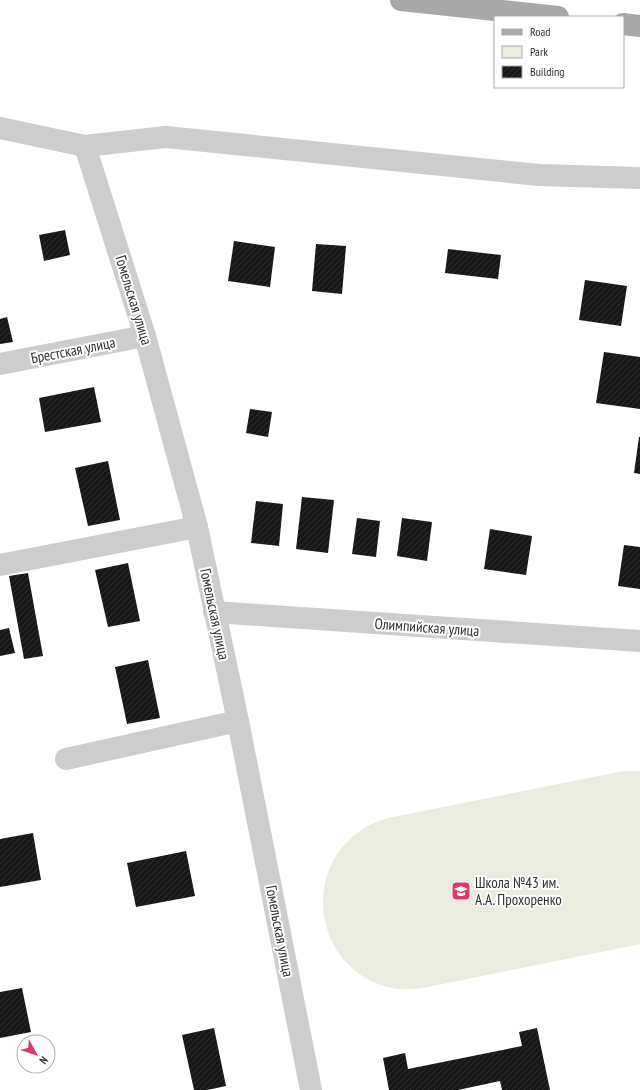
<svg xmlns="http://www.w3.org/2000/svg" width="640" height="1090" font-family="'PT Sans Narrow',sans-serif">
<style>
.green{fill:#e9ecde}
.building{fill:url(#building-hatch)}
.lines{fill:none;stroke-linecap:round;stroke-linejoin:round}
.minor{stroke:#cdcdcd;stroke-width:22}
.major{stroke:#a8a8a8;stroke-width:22}
.labels{text-anchor:middle;dominant-baseline:central;stroke-width:4;stroke-linejoin:round;paint-order:stroke}
.street-label{font-size:15px;fill:#303030;stroke:#fff}
.poi-label{font-size:15px;fill:#303030;stroke:#fff;text-anchor:start}
</style>
<defs>
<pattern id="building-hatch" width="6" height="6" patternUnits="userSpaceOnUse"><rect width="6" height="6" fill="#171717"/><path d="M-1 1l2-2M0 6l6-6M5 7l2-2" fill="none" stroke="#303030"/></pattern>
</defs>
<rect width="100%" height="100%" fill="#fff"/>
<path class="green" d="M624,771H640V944L423,988C408,990 394,990 381,985C313,961 302,868 363,829C370,824 379,821 388,818Z"/>
<g class="building">
<polygon points="65,230 70,255 44,261 39,235"/>
<polygon points="234,241 275,247 270,287 228,281"/>
<polygon points="316,244 346,246 342,294 312,291"/>
<polygon points="448,249 501,255 498,279 445,273"/>
<polygon points="585,280 627,286 621,326 579,320"/>
<polygon points="7,317 13,342 0,344 0,319"/>
<polygon points="604,352 640,357 640,409 596,403"/>
<polygon points="94,387 101,422 45,432 39,398"/>
<polygon points="250,409 272,412 268,437 246,433"/>
<polygon points="639,437 640,437 640,474 634,473"/>
<polygon points="108,461 120,520 88,526 75,468"/>
<polygon points="302,497 334,500 328,553 296,549"/>
<polygon points="256,501 283,504 279,546 251,543"/>
<polygon points="357,518 380,521 376,557 352,554"/>
<polygon points="402,518 432,522 427,561 397,556"/>
<polygon points="490,529 532,536 526,575 484,569"/>
<polygon points="624,545 640,547 640,589 618,586"/>
<polygon points="128,563 140,621 108,627 95,570"/>
<polygon points="28,573 43,656 24,659 9,576"/>
<polygon points="9,628 15,653 0,656 0,630"/>
<polygon points="148,660 160,718 127,724 115,667"/>
<polygon points="33,833 41,880 0,887 0,839"/>
<polygon points="186,851 195,896 136,907 127,863"/>
<polygon points="22,988 31,1032 0,1038 0,992"/>
<polygon points="214,1028 226,1086 207,1090 194,1090 182,1035"/>
<polygon points="537,1028 550,1090 502,1090 500,1081 458,1090 389,1090 383,1058 405,1053 408,1069 522,1046 519,1032"/>
</g>
<g class="lines">
<g class="minor">
<polyline points="0,128 85,146 166,137 539,175 640,178"/>
<polyline points="85,146 145,336 197,527 238,721 311,1090"/>
<polyline points="0,364 145,336"/>
<polyline points="0,565 197,527"/>
<polyline points="214,612 640,641"/>
<polyline points="66,759 238,721"/>
</g>
<g class="major">
<polyline points="401,0 558,17"/>
<polyline points="623,24 640,26"/>
</g>
</g>
<defs>
<symbol id="school-square" viewBox="-11 -11 22 22"><rect x="-9" y="-9" width="18" height="18" rx="4" fill="#e0386c" stroke="#fff"/><path d="M0-5L7-2L0 1L-7-2ZM-4 1L0 2.5L4 1V4Q0 6-4 4Z" fill="#fff"/></symbol>
</defs>
<g fill-rule="evenodd">
<use href="#school-square" x="450" y="880" width="22" height="22"/>
</g>
<g class="labels">
<g class="street-label">
<text transform="translate(134 300) rotate(73)">Гомельская улица</text>
<text transform="translate(73 350) rotate(-11)">Брестская улица</text>
<text transform="translate(215 614) rotate(78)">Гомельская улица</text>
<text transform="translate(427 627) rotate(4)">Олимпийская улица</text>
<text transform="translate(280 931) rotate(79)">Гомельская улица</text>
</g>
<g class="poi-label">
<text x="475" y="882">Школа №43 им.<tspan x="475" dy="17">А.А. Прохоренко</tspan></text>
</g>
</g>
<rect x="494" y="16" width="130" height="72" fill="#ffffff" stroke="#acacac"/>
<rect x="502" y="29" width="20" height="6" fill="#a8a8a8" stroke="#acacac"/>
<text x="530" y="36" font-size="12" fill="#303030">Road</text>
<rect x="502" y="46" width="20" height="12" fill="#e9ecde" stroke="#acacac"/>
<text x="530" y="56" font-size="12" fill="#303030">Park</text>
<rect x="502" y="66" width="20" height="12" fill="url(#building-hatch)" stroke="#acacac"/>
<text x="530" y="76" font-size="12" fill="#303030">Building</text>
<g transform="translate(36 1054) rotate(129)"><circle r="19" fill="#ffffff" stroke="#acacac"/>
<path d="M0-3L7 15L0 10L-7 15Z" fill="#e0386c"/>
<text y="-6" font-size="11" font-weight="bold" text-anchor="middle" fill="#303030">N</text>
</g>
</svg>
